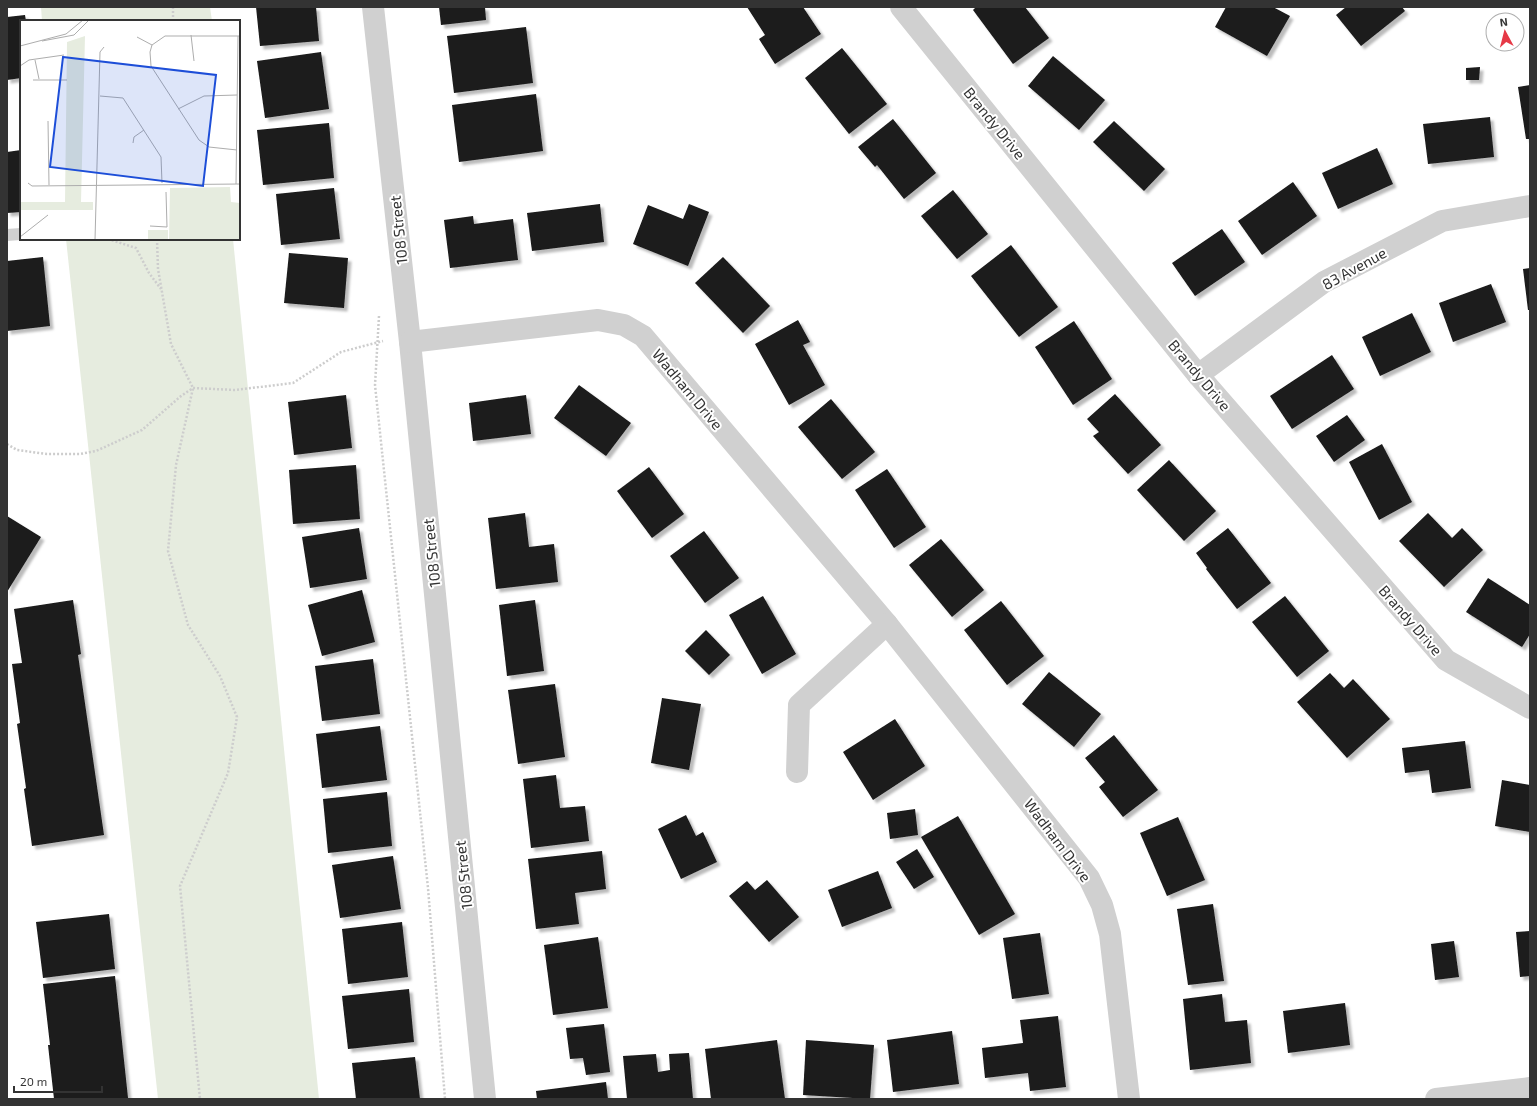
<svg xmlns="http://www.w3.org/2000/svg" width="1537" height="1106" font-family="'Exo 2',sans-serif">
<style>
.green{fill:#e6ecdf}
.building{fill:#1a1a1a;filter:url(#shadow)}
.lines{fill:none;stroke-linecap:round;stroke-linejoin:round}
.path{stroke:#cdcdcd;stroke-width:2.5;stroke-dasharray:2 2;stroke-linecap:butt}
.service{stroke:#d0d0d0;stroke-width:12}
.minor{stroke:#d0d0d0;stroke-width:22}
.labels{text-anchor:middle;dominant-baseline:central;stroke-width:4;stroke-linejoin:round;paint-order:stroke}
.street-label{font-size:15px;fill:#333;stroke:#fff}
.inset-road{fill:none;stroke:#adadad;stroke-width:1}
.view{fill:#1d4ed8;fill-opacity:0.15;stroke:#1d4ed8;stroke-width:2}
.inset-edge{fill:none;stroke:#333;stroke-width:2}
</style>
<defs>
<filter id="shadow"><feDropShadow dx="3.5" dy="3.5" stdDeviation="1" flood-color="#0004"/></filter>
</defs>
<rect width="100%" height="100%" fill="#fff"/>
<g class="green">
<polygon points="41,7 210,7 212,21 42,21"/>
<polygon points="66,239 233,239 319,1099 158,1099"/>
</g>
<g class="building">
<polygon points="256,7 316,7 319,41 260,46"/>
<polygon points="439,7 485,7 486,20 441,25"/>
<polygon points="747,7 803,7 821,34 775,64 759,39 765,35"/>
<polygon points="976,7 1025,7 1049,38 1013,64 973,10"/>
<polygon points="1226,7 1273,7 1290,16 1267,56 1215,27"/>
<polygon points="1346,7 1402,7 1405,11 1361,46 1336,15"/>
<polygon points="25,15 26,21 21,21 21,78 7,80 7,17"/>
<polygon points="526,27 533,83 454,93 447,36"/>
<polygon points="842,48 887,104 849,134 805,78"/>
<polygon points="321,52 329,109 265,118 257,61"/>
<polygon points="1053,56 1105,100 1079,130 1028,86"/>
<polygon points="1480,67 1479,80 1466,80 1466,68"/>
<polygon points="1530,85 1530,139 1526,139 1518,87"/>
<polygon points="536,94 543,151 459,162 452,105"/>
<polygon points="1490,117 1494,157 1428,164 1423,124"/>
<polygon points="893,119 936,173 904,199 877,165 875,167 858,147"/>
<polygon points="1114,121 1165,169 1144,191 1093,142"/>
<polygon points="329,123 334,178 263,185 257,130"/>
<polygon points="1377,148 1393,184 1338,209 1322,173"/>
<polygon points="21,150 21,212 7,213 7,152"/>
<polygon points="1293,182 1317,216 1262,255 1238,221"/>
<polygon points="334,188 340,239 281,245 276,194"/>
<polygon points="953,190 988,234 957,259 921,216"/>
<polygon points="600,204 604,242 532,251 527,213"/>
<polygon points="689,204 709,212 688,266 633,244 648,205 683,219"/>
<polygon points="473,216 474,224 513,219 518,260 450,268 444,220"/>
<polygon points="1222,229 1245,262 1195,296 1172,263"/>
<polygon points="1011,245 1058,307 1019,337 971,276"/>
<polygon points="289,253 348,258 344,308 284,303"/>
<polygon points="43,257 50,326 7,331 7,261"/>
<polygon points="723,257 770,306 743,333 695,283"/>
<polygon points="1530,268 1530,310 1528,310 1523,269"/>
<polygon points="1491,284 1506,322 1453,342 1439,303"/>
<polygon points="1412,313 1431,352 1380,376 1362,337"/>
<polygon points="798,320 810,342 803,345 825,385 789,405 755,344"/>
<polygon points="1074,321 1112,379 1073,405 1035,347"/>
<polygon points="1332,355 1354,389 1292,429 1270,396"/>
<polygon points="579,385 631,423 606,456 554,418"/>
<polygon points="1115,394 1161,445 1128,474 1093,436 1099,432 1087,419"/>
<polygon points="346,395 352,448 294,455 288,402"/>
<polygon points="526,395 531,434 473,441 469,403"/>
<polygon points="831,399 875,452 842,479 798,427"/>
<polygon points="1347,415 1365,440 1334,462 1316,436"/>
<polygon points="1382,444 1412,502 1379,520 1349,462"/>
<polygon points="1169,460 1216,511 1184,541 1137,490"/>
<polygon points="356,465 360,519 293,524 289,470"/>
<polygon points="649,467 684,514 652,538 617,491"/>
<polygon points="887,469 926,527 894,548 855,490"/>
<polygon points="525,513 529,547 554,544 558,582 496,589 488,518"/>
<polygon points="1428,513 1452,538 1462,528 1483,550 1444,587 1399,541"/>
<polygon points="7,516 41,537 7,592"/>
<polygon points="359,528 367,579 310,588 302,537"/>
<polygon points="1228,528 1271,583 1237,609 1206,569 1207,568 1196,553"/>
<polygon points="704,531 739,578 705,603 670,556"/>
<polygon points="941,539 984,590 952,617 909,565"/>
<polygon points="1488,578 1530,605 1530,634 1522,647 1466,612"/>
<polygon points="362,590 375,642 322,656 308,605"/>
<polygon points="763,596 796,654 762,674 729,615"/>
<polygon points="1285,596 1329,651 1297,677 1252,622"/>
<polygon points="73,600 81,654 78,655 104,835 32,846 24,789 26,788 17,724 20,723 12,664 22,663 14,609"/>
<polygon points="535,600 544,671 507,676 499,605"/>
<polygon points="1001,601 1044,656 1007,685 964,630"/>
<polygon points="706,630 730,655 709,675 685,651"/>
<polygon points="373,659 380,714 322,721 315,666"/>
<polygon points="1049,672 1101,714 1074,747 1022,704"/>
<polygon points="1330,673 1344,688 1353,679 1390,719 1347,758 1297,702"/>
<polygon points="555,684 565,757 518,764 508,690"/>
<polygon points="662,698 701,704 689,770 651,763"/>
<polygon points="895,719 925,766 873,800 843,752"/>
<polygon points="380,726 387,780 322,788 316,734"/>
<polygon points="1114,735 1158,790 1123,817 1099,787 1105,782 1085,758"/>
<polygon points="1465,741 1471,788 1432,793 1429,770 1405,773 1402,748"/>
<polygon points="556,775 560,808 585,806 589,841 531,848 523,779"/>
<polygon points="1502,780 1530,785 1530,832 1495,826"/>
<polygon points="387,792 392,846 328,853 323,799"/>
<polygon points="915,809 918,835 890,839 887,813"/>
<polygon points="686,815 696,836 703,832 717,862 681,879 658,829"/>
<polygon points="958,816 1015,914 979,935 921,837"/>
<polygon points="1178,817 1205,880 1167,896 1140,833"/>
<polygon points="917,849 934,877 914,889 896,862"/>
<polygon points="602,851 606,889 575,893 579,924 536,929 528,859"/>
<polygon points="393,856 401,909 340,918 332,865"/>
<polygon points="878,871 892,908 842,927 828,890"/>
<polygon points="767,880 799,917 769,942 729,896 747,881 755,890"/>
<polygon points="1213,904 1224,981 1188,985 1177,909"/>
<polygon points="109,914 115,969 43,978 36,922"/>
<polygon points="402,922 408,977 348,984 342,929"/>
<polygon points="1530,931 1530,976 1520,977 1516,932"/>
<polygon points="1040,933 1049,994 1012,999 1003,938"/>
<polygon points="598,937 608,1008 553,1015 544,945"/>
<polygon points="1454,941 1459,977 1435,980 1431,944"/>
<polygon points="115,976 128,1098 54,1099 48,1045 50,1045 43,984"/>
<polygon points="409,989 414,1042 348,1049 342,996"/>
<polygon points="1222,994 1225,1022 1247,1020 1251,1063 1190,1070 1183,999"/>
<polygon points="1345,1003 1350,1045 1288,1053 1283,1011"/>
<polygon points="1058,1016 1066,1087 1030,1091 1028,1073 985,1078 982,1048 1023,1043 1020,1020"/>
<polygon points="604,1024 610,1072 586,1075 583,1058 570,1059 566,1028"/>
<polygon points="952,1031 959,1084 893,1092 887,1040"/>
<polygon points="777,1040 785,1099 711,1099 705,1049"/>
<polygon points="806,1040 874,1045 870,1099 803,1095"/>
<polygon points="689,1053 693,1099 627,1099 623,1056 656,1054 658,1072 670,1070 669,1054"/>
<polygon points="415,1057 420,1099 356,1099 352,1063"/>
<polygon points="606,1082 608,1099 537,1099 536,1091"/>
</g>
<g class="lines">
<g class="path">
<polyline points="173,7 173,21"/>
<polyline points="108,239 136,248 149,273 161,289"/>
<polyline points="157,239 158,269 171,344 193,388 176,465 168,551 188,625 220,676 237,717 228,773 180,886 200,1099"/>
<polyline points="379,316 375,385 428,888 445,1099"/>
<polyline points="7,444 17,450 47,454 80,454 96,451 142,430 181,396 193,388 235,390 293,383 341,352 383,341"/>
</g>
<polyline class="service" points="7,235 21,234"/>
<g class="minor">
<polyline points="373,7 410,342 485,1099"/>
<polyline points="901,7 1198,375 1446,660 1530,708"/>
<polyline points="410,342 598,320 624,325 643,336 887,624 1089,878 1102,905 1110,934 1129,1099"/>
<polyline points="1198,375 1324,282 1442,221 1530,206"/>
<polyline points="797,772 799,705 887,624"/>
<polyline points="1436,1099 1530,1088"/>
</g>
</g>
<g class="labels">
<g class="street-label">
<text transform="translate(995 123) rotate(51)">Brandy Drive</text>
<text transform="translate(398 230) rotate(-96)">108 Street</text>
<text transform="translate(1354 268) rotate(-29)">83 Avenue</text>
<text transform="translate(1200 375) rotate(50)">Brandy Drive</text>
<text transform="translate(688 389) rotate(50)">Wadham Drive</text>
<text transform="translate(431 553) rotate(-96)">108 Street</text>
<text transform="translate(1411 620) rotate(49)">Brandy Drive</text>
<text transform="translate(1058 840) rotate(53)">Wadham Drive</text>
<text transform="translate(463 875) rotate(-96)">108 Street</text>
</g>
</g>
<g transform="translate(20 20)">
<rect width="220" height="220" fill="#fff"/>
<path d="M65,16L61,182H73V190H0V182H45L47,22ZM210,167L211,182L220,183V220H149L150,168ZM128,210H148V220H128Z" fill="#e6ecdf"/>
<path class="inset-road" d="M171,15L174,41M117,17L132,25M22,21L54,15L69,0M0,26L46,14L63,0M15,40L19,59M0,46L9,40L44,35M13,60H47M80,76L103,78L141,137L142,163M158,89L184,76L217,75M28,101L29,165M113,123L114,117L124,110M217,130L189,127L179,120L131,46L130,32L132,25L145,16H220M8,163L12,166L220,164M216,164L218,16M130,206L147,207L146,172M0,217L28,195M75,220L80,32L84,27"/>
<path class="view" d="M43,37L196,55L183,166L30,147Z"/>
<rect width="220" height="220" class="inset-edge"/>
</g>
<rect width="1537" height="1106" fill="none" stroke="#333333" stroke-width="16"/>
<g transform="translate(1505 32) rotate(353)"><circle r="19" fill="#ffffff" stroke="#adadad"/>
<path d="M0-3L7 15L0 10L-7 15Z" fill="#e63946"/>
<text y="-6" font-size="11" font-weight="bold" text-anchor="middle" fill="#333333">N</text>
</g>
<path d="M14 1086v6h88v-6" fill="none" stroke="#333333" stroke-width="2"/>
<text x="20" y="1086" font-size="12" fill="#333333" stroke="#ffffff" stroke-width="3" paint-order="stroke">20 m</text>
</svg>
